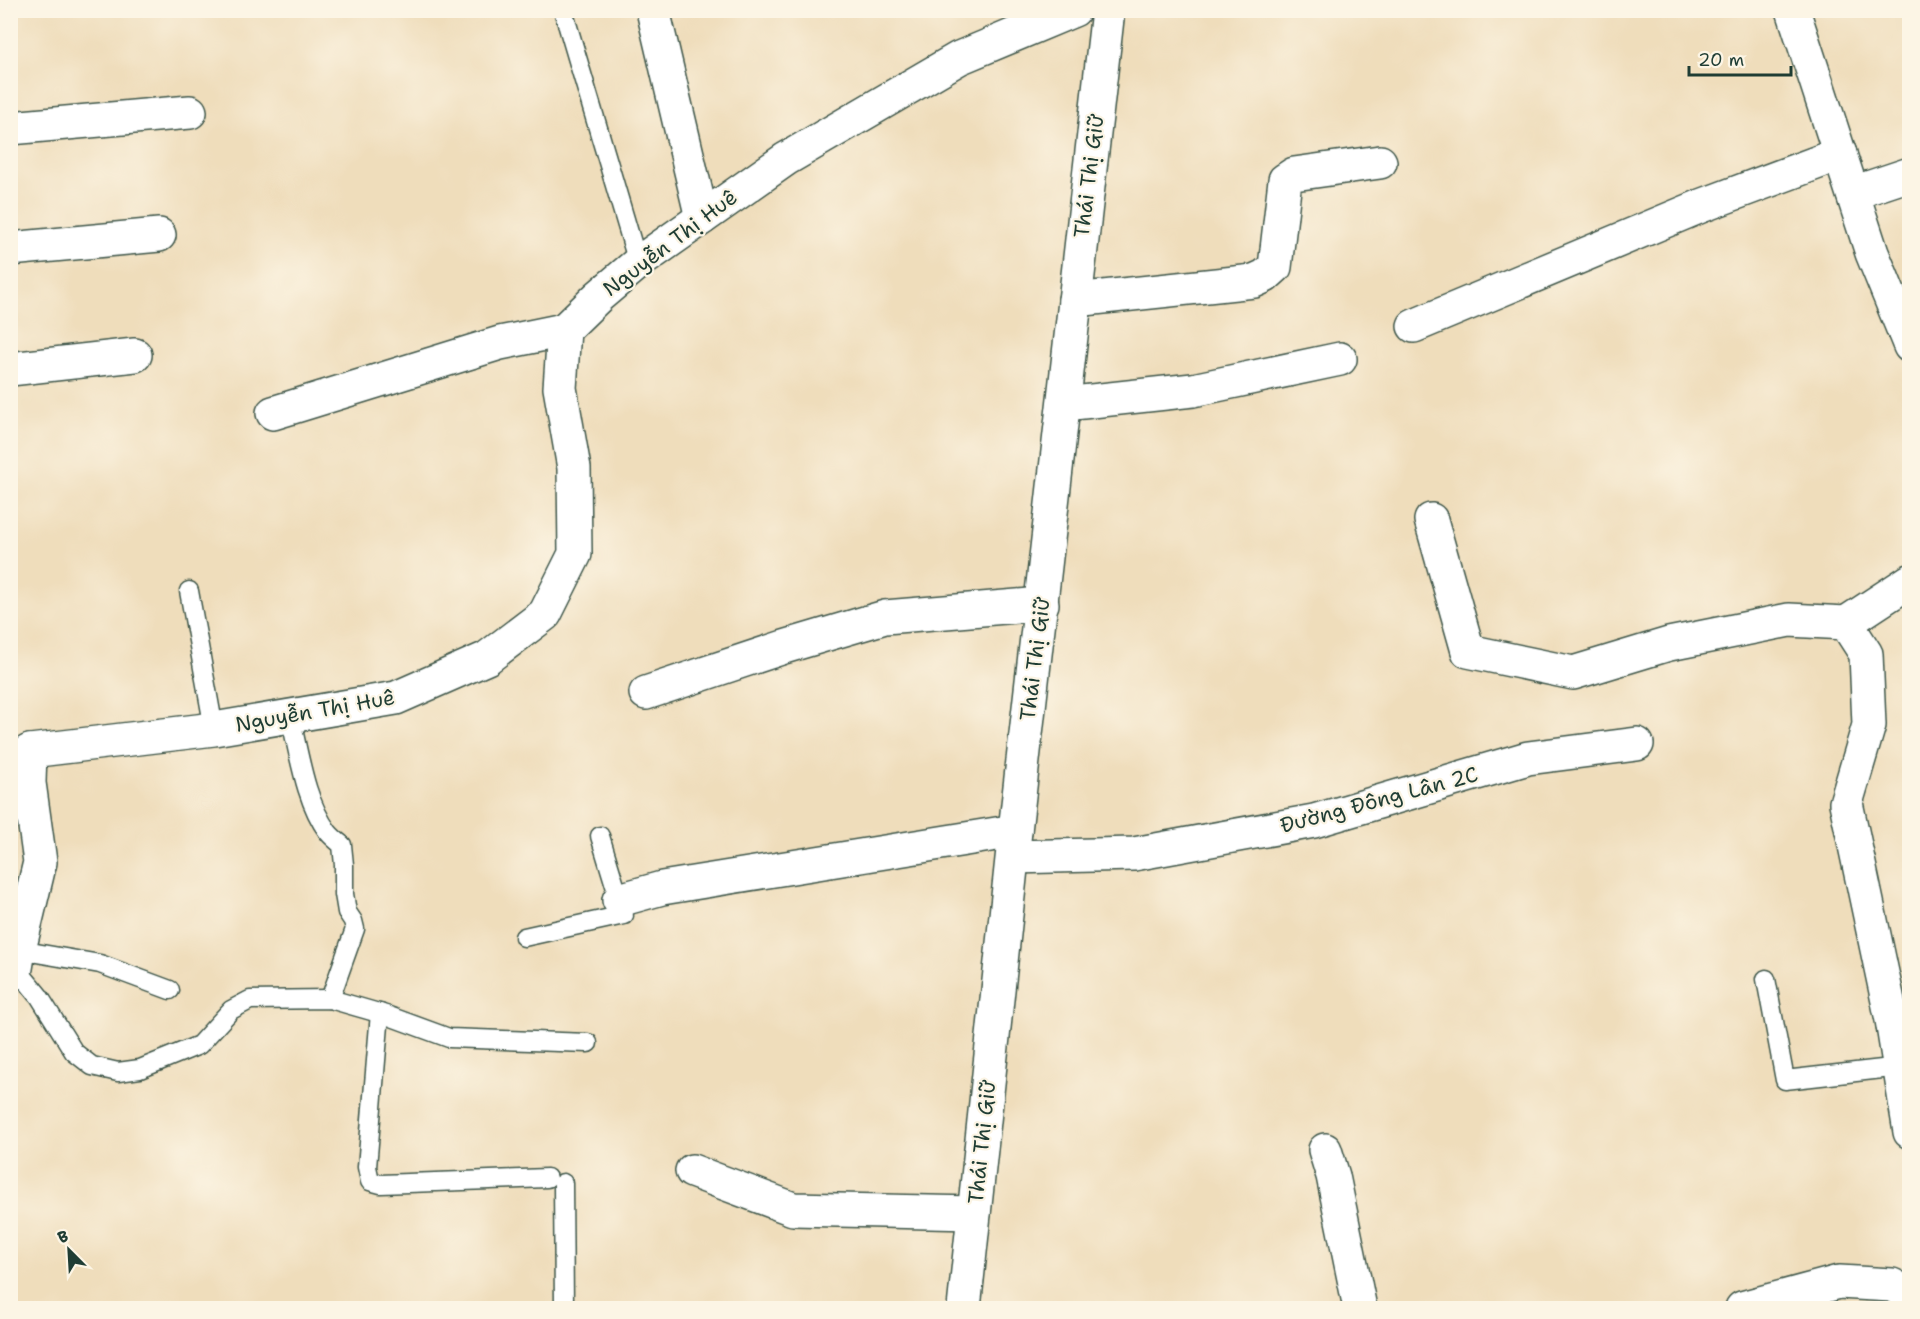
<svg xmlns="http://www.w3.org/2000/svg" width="1920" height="1319" font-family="'Shantell Sans',sans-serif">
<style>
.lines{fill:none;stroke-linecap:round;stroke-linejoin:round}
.lane-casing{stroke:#3e5548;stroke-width:21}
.street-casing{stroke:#3e5548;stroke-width:36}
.secondary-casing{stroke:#3e5548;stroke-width:36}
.lane{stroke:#fff;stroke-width:18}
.street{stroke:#fff;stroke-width:33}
.secondary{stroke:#fff;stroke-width:33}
.labels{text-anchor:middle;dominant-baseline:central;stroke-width:4.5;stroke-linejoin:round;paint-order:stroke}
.street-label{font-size:21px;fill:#1f3d34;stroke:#fcf5e5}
</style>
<rect width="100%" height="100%" fill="#fcf5e5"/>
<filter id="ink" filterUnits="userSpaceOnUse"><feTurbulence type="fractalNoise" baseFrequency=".0167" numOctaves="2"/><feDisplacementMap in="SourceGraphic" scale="12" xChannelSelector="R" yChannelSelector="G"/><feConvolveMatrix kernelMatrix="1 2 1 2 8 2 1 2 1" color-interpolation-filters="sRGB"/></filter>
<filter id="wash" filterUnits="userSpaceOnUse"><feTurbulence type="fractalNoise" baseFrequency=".008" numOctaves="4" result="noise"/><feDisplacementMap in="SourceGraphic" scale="24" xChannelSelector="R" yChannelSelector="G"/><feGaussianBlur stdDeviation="1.35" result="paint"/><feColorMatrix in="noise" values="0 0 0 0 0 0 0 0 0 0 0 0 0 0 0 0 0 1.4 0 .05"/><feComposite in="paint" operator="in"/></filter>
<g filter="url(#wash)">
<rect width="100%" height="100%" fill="#efddbb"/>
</g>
<g filter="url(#ink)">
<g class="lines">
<defs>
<g id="lane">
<polyline points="563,10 638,263"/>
<polyline points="189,591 214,729"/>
<path d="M290,716C299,753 305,801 328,832C332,837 337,841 342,845L344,865V894L347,912L353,921L355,929L330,999"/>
<polyline points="524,937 624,915 600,836"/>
<polyline points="19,950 100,964 170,990"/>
<polyline points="16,968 39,996 74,1052 92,1066 118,1072 140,1069 199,1045 231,1010 250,1000 330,999 389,1016 449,1038 588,1043"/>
<polyline points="1766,979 1785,1080 1900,1067"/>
<polyline points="380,1013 367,1167 370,1181 381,1184 547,1178"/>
<polyline points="563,1183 564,1308"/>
</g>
<g id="street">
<polyline points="653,10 702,218"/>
<polyline points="1793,10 1872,253 1910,346"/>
<polyline points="10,128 190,112"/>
<polyline points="1853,193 1910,174"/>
<polyline points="10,249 159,235"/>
<polyline points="1075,300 1254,281 1265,276 1275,267 1285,180 1294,174 1380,162"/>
<polyline points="1414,326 1701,206 1840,154"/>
<polyline points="10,369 135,355"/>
<polyline points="1064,404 1193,390 1340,359"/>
<polyline points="273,413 500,343 564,330"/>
<polyline points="1431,520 1468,651 1573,673 1669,644 1789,620 1846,623 1866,654 1869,725 1846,803 1892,1020 1910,1132"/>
<polyline points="1846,623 1910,581"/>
<polyline points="646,693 784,647 885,617 1042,604"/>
<polyline points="1013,857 1134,854 1314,821 1528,758 1637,744"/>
<polyline points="619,900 662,888 1015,831"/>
<polyline points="10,975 16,968 19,950 40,862 29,783 30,751"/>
<polyline points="1325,1150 1333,1176 1360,1308"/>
<polyline points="692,1171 793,1209 974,1213"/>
<polyline points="1742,1308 1839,1282 1892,1285 1910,1295"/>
</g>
<g id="secondary">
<polyline points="10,761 30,751 214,729 396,698 487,658 545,614 575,554 574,468 560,388 564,330 599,296 638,263 786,159 959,58 1074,10"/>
<polyline points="964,1308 1015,831 1108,10"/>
</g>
</defs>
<use href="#lane" class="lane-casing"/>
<use href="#street" class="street-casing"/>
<use href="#secondary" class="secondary-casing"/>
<use href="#lane" class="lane"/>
<use href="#street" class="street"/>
<use href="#secondary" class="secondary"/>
</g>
</g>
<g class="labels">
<g class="street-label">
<text transform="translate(1089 176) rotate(-83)">Thái Thị Giữ</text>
<text transform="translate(670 243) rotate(-37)">Nguyễn Thị Huê</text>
<text transform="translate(1035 659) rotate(-83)">Thái Thị Giữ</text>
<text transform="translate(315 711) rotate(-10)">Nguyễn Thị Huê</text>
<text transform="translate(1379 800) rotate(-15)">Đường Đông Lân 2C</text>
<text transform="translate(982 1142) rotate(-84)">Thái Thị Giữ</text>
</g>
</g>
<rect width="1920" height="1319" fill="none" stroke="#fcf5e5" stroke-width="36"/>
<g transform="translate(69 1250) rotate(336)" stroke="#fcf5e5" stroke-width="4.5" paint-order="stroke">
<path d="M0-4.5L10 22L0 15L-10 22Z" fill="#1f3d34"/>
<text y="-9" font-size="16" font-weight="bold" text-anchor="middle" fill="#1f3d34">B</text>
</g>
<path d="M1689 66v9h102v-9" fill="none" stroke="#1f3d34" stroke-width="3"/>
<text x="1698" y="66" font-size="18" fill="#1f3d34" stroke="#fcf5e5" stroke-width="4.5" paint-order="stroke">20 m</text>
</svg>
